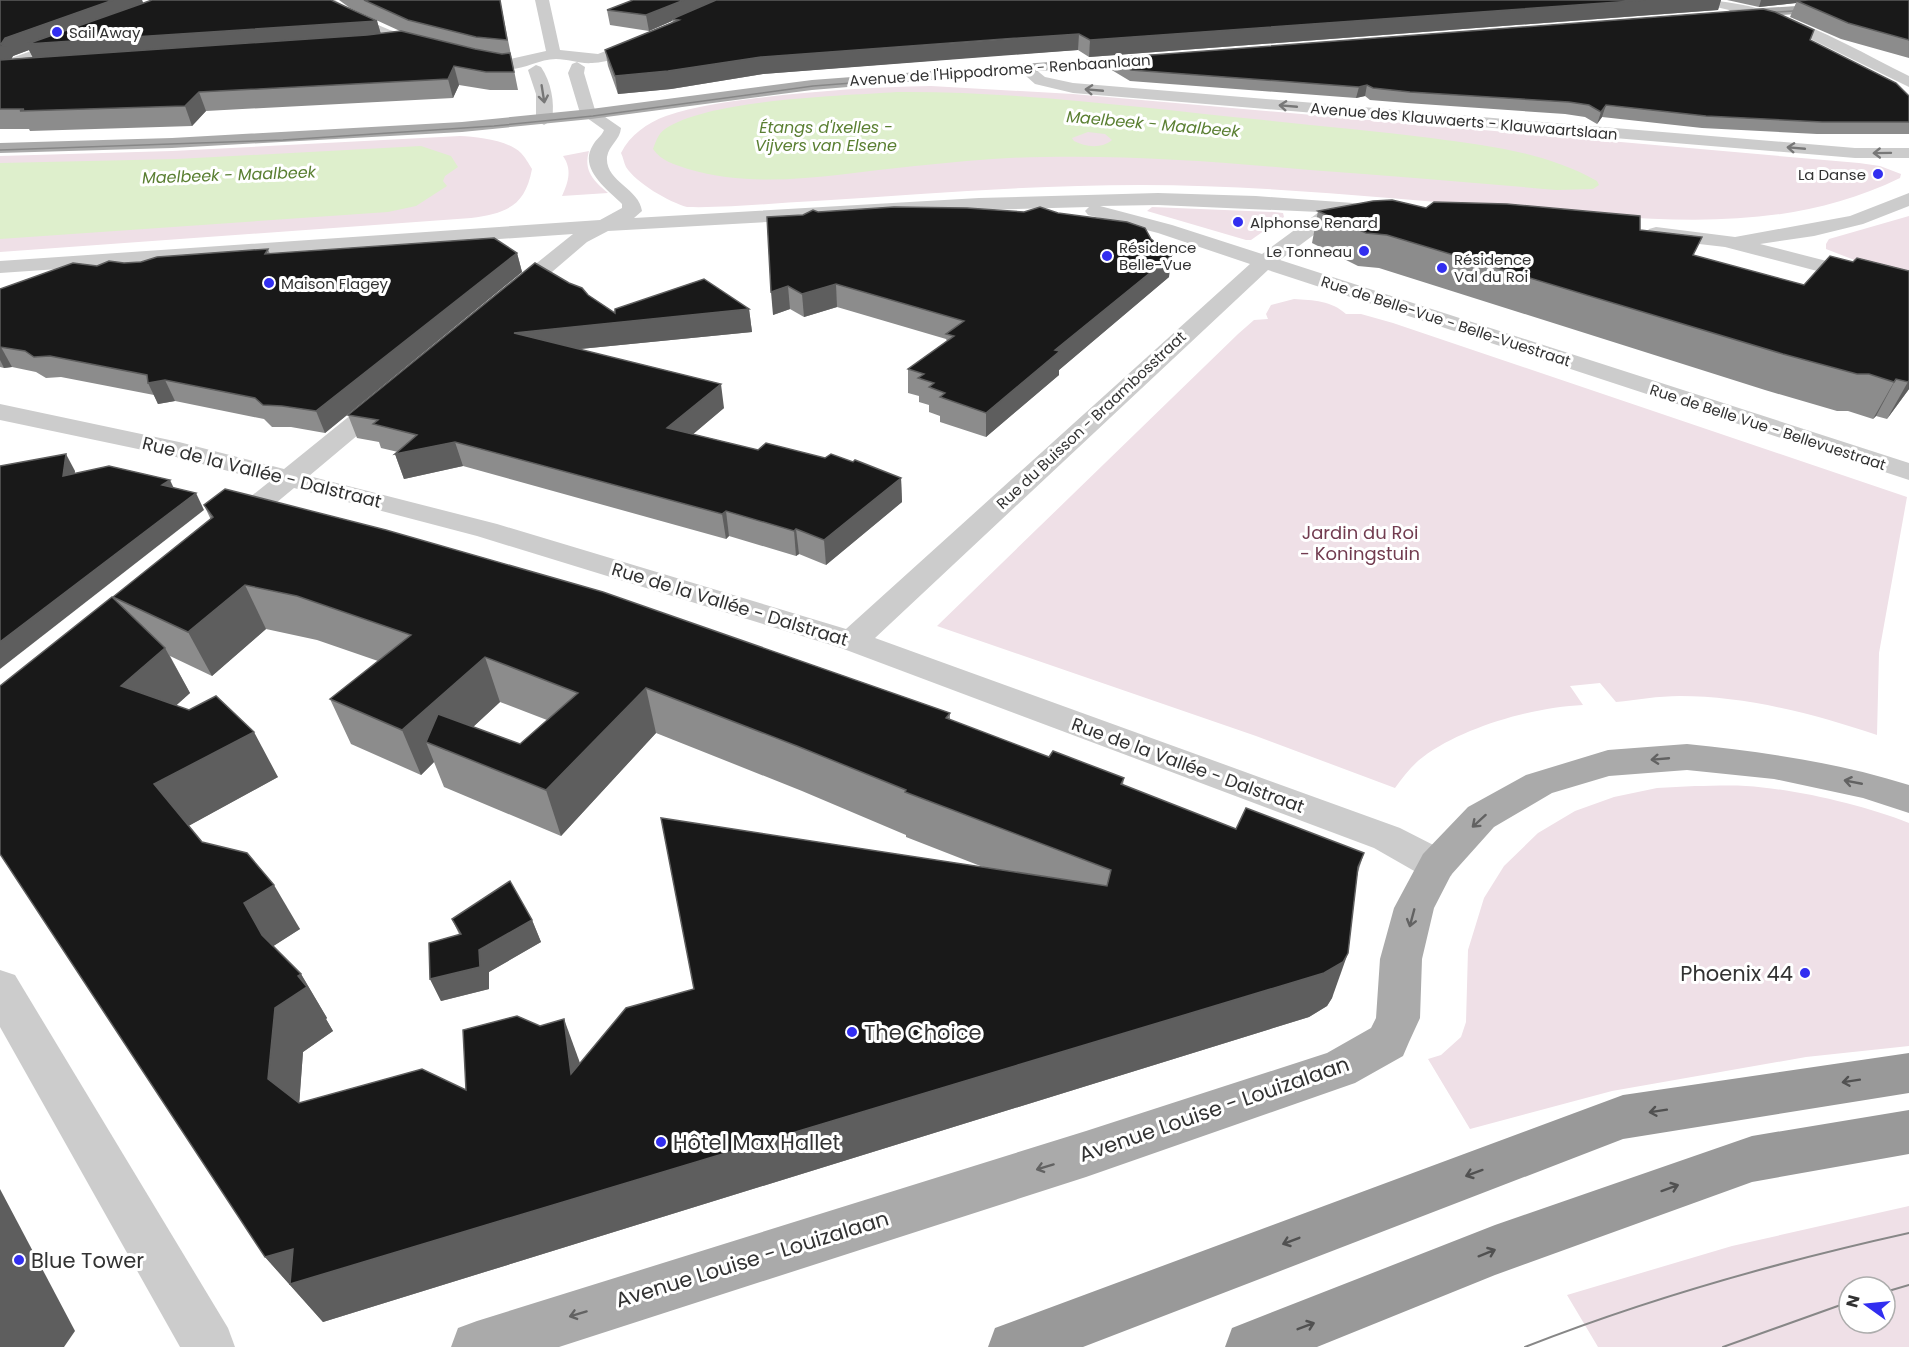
<svg xmlns="http://www.w3.org/2000/svg" width="1909" height="1347" font-family="Poppins,sans-serif">
<style>
.green{fill:#efe0e7;fill-rule:evenodd}
.water{fill:#deefcc;fill-rule:evenodd}
.lines{fill:none;stroke-linecap:round;stroke-linejoin:round}
.minor{fill:#ccc;fill-rule:evenodd}
.major{fill:#aaa;fill-rule:evenodd}
.highway{fill:#999;fill-rule:evenodd}
.tram-far1{stroke:#878787;stroke-width:1.5}
.tram{stroke:#878787;stroke-width:2}
.wall{fill:#8c8c8c;fill-rule:evenodd}
.shaded-wall{fill:#5e5e5e}
.building{fill:#191919;stroke:#5e5e5e;stroke-width:1.5}
.oneway{stroke:#777}
.oneway2{stroke:#626262}
.oneway3{stroke:#515151}
.poi-dot{fill:#322ef0;stroke:#fff;stroke-width:2}
.labels{text-anchor:middle;dominant-baseline:central;stroke-width:6;stroke-linejoin:round;paint-order:stroke}
.far-poi-label{font-size:15px;fill:#323232;stroke:#fff;text-anchor:start}
.far-street-label{font-size:15px;fill:#323232;stroke:#fff}
.far-water-label{font-size:16px;font-style:italic;fill:#5a7f32;stroke:#fff}
.street-label{font-size:18px;fill:#323232;stroke:#fff}
.park-label{font-size:18px;fill:#723c50;stroke:#fff}
.near-poi-label{font-size:21px;fill:#323232;stroke:#fff;text-anchor:start}
.near-street-label{font-size:21px;fill:#323232;stroke:#fff}
</style>
<rect width="100%" height="100%" fill="#fff"/>
<g class="green">
<path d="M931,86L1073,94L1859,163L1880,166L1901,174L1900,178C1775,239 1642,218 1508,208C1386,198 1263,185 1140,185C1032,185 924,194 815,201C773,203 730,208 687,207C669,202 636,183 626,167C624,163 623,157 621,153C630,135 647,123 666,116C695,106 727,102 757,98C814,91 873,87 931,86Z"/>
<path d="M460,136C477,137 508,140 521,153C525,157 529,164 532,169C525,207 506,213 471,218L0,252V156L172,151Z"/>
<path d="M589,151C583,171 594,181 608,193L562,196C569,181 572,169 563,156Z"/>
<polygon points="1152,207 1274,212 1283,213 1284,217 1251,240 1246,240 1147,211"/>
<polygon points="1909,216 1909,276 1875,268 1826,249 1826,244 1829,239"/>
<path d="M1294,299C1313,300 1332,301 1346,314H1361L1393,323L1907,497L1879,653L1877,735C1815,714 1746,696 1680,696C1658,696 1637,700 1616,702L1600,683L1570,686L1583,705C1534,707 1463,727 1423,757C1412,765 1403,777 1395,788L1256,736L937,626L1238,334L1254,320L1268,319L1266,314L1271,305Z"/>
<path d="M1695,786C1711,786 1729,785 1746,786C1795,789 1863,805 1909,823V1046L1806,1057L1612,1091L1470,1129L1428,1059L1441,1055L1461,1037L1466,1022L1468,950L1484,898L1504,866L1538,833L1575,811L1614,797L1657,788Z"/>
<path d="M1909,1206V1347H1598L1567,1295L1732,1246ZM1849,1287H1885V1323H1849Z"/>
</g>
<g class="water">
<path d="M897,92C1019,91 1142,108 1264,120C1320,126 1376,131 1431,138C1490,146 1545,152 1597,181L1599,185L1593,189L1557,190C1475,183 1392,176 1310,170C1222,162 1132,155 1044,157C1001,157 958,162 915,166C840,173 762,191 688,169C674,164 661,161 653,149C656,141 658,134 665,129C709,99 841,96 897,92ZM1088,132L1105,134L1112,140C1102,149 1085,147 1074,141L1072,138Z"/>
<polygon points="421,146 451,156 458,167 445,176 443,181 447,186 416,206 388,212 0,239 0,163 177,159"/>
</g>
<g class="lines">
<g class="minor">
<path d="M320,0H335L366,20L390,30L465,54L506,60L546,51L535,0H549L560,50L598,54L643,36L648,35L655,39C645,51 607,63 592,63C580,64 568,59 556,59C539,59 524,70 507,69C463,69 348,34 320,0Z"/>
<path d="M1697,0C1774,0 1842,43 1909,76V87L1772,20L1699,3Z"/>
<polygon points="74,36 79,37 81,40 79,43 0,72 0,62"/>
<path d="M577,62L585,67L584,73L595,110L621,128C620,140 609,145 607,157C605,182 639,188 642,211L634,218L979,198L1158,193L1256,196L1381,205L1388,207L1391,211L1388,215L1381,217L1342,214L1280,260L1909,463V480L1268,270L875,638L1400,828L1451,854L1456,865L1451,876L1437,880L1423,876L1374,848L841,648L477,536L294,488L240,533L230,536L220,533L216,527L220,521L269,482L176,457L0,420V404L179,442L284,469L378,393L387,391L396,393L399,398L396,403L309,476L497,524L846,629L1250,264L1158,233L1088,215L1085,211L1089,207L979,210L608,231L587,242L518,301L510,303L502,301L499,296L502,291L573,234L0,273V261L600,220L622,208V204C607,189 578,169 593,145C596,139 602,136 604,130L580,113L568,73L572,64ZM1158,205L1319,212L1262,254L1172,225L1100,206Z"/>
<polygon points="1025,63 1030,65 1045,77 1073,83 1855,148 1909,148 1909,158 1855,158 1073,93 1035,84 1017,68"/>
<path d="M536,65L541,67C551,82 555,102 552,120L544,125L536,120V94L528,70Z"/>
<polygon points="1909,193 1909,206 1863,224 1814,236 1760,244 1909,282 1909,295 1725,247 1656,239 1649,237 1646,233 1649,229 1656,227 1735,237 1850,216"/>
<polygon points="0,970 15,975 228,1328 235,1347 180,1347 0,1027"/>
</g>
<g class="major">
<polygon points="1845,0 1884,0 1877,4 1797,14 1730,18 1723,14 1730,10 1797,6"/>
<polygon points="1155,54 1162,58 1160,61 812,90 591,119 462,132 172,148 0,153 0,143 172,138 462,122 591,109 812,80"/>
<path d="M1687,744C1763,752 1836,762 1909,785V813L1863,798L1774,779L1687,770L1609,776L1552,793L1494,827L1451,875L1434,908L1422,959L1420,1018L1409,1042L1403,1056L1355,1083L1086,1177L559,1347H451L458,1328L477,1321L1086,1131L1327,1053L1371,1028L1376,1018L1380,959L1394,908L1423,854L1468,807L1526,775L1608,750Z"/>
</g>
<g class="highway">
<polygon points="1909,1053 1909,1093 1623,1139 1083,1347 988,1347 995,1328 1014,1321 1623,1095"/>
<polygon points="1909,1110 1909,1154 1752,1182 1495,1275 1317,1347 1225,1347 1232,1328 1495,1225 1752,1136"/>
</g>
<g class="tram-far1">
<polyline points="1761,13 1809,10"/>
<polyline points="0,150 283,140 494,126 593,116 813,86 1127,62"/>
</g>
<g class="tram">
<polyline points="1885,1292 1909,1285"/>
<path d="M1525,1347C1650,1298 1778,1262 1909,1233"/>
<polyline points="1723,1347 1849,1302"/>
</g>
</g>
<g class="wall">
<path d="M0,0H142L143,3L377,21L381,34L400,31L350,8L339,0H500L518,90H490L459,85L453,98L206,111L192,126L30,131L29,129H0ZM29,50L33,57L11,59L13,56Z"/>
<polygon points="633,0 1721,0 1718,10 1089,57 1078,50 1003,55 763,74 671,89 618,94 608,66 605,50 673,22 672,21 649,31 610,25 607,10"/>
<polygon points="1727,0 1909,0 1909,58 1841,39 1790,17 1796,3 1759,7"/>
<polygon points="1810,40 1909,96 1909,134 1817,134 1702,128 1602,117 1597,124 1585,117 1565,114 1407,103 1370,100 1365,96 1356,98 1130,81 1110,69 1111,58"/>
<polygon points="1426,208 1640,230 1695,256 1804,285 1853,262 1909,271 1909,389 1887,419 1876,416 1873,419 1848,411 1837,411 1765,390 1379,268 1358,266 1312,243 1318,211"/>
<polygon points="818,212 1169,277 1059,370 1059,375 986,437 940,422 940,416 929,412 929,405 919,402 919,396 908,393 908,369 947,341 946,339 837,307 804,317 790,309 773,315 803,215"/>
<polygon points="268,249 270,254 517,253 522,272 325,433 291,427 272,427 264,419 175,401 158,404 154,395 61,377 46,378 36,372 12,367 4,368 0,367 0,289 97,266"/>
<polygon points="588,295 615,313 749,309 752,332 580,349 724,408 693,434 758,450 901,478 902,502 826,565 799,554 796,556 729,536 726,539 463,466 404,479 395,454 398,452 381,448 379,442 357,438 348,415"/>
<path d="M204,505L950,713V720L1049,757L1124,778L1123,785L1236,829L1364,853L1358,872L1332,998L1327,1006L1309,1017L323,1322L265,1257L115,600L113,597L211,520ZM266,629L317,640L378,661L330,699L351,744L421,775L434,762L444,787L561,836L656,733L802,791L906,835V837L983,867L694,989L580,1063L466,1090L299,1103L303,1052L333,1031L326,1019L327,1018L301,974L273,946L300,929L202,842L188,826L278,777L176,705L190,693L170,656L212,676ZM500,702L547,720L520,744L473,727Z"/>
<polygon points="452,919 532,920 541,942 489,972 489,989 441,1001 430,979 459,934"/>
</g>
<g class="shaded-wall">
<polygon points="113,0 142,0 145,8 377,21 382,38 35,62 29,50 13,56 11,60 0,65 0,46 5,38"/>
<polygon points="684,0 724,0 672,19 672,21 649,31 646,15"/>
<polygon points="1646,0 1721,0 1718,10 1089,57 1090,40"/>
<polygon points="1761,0 1823,0 1797,1 1796,3 1759,7"/>
<polygon points="1079,34 1078,50 763,74 671,89 618,94 615,76 761,57"/>
<polygon points="454,66 459,85 453,98 448,79"/>
<polygon points="1367,85 1365,96 1356,98 1359,87"/>
<polygon points="199,92 206,111 192,126 185,106"/>
<polygon points="1606,105 1602,117 1597,124 1601,112"/>
<polygon points="517,253 522,272 325,433 316,411"/>
<polygon points="1172,255 1169,277 1059,370 1059,375 986,437 986,413 1055,350"/>
<polygon points="836,284 837,307 804,317 802,294"/>
<polygon points="788,286 790,309 773,315 771,292"/>
<polygon points="749,309 752,332 519,355 514,333"/>
<polygon points="0,347 1,347 12,367 4,368 0,360"/>
<polygon points="1896,379 1876,416 1873,419 1894,382"/>
<polygon points="165,380 175,401 158,404 148,383"/>
<polygon points="1909,380 1909,389 1887,419"/>
<polygon points="721,384 724,408 672,452 667,428"/>
<polygon points="455,442 463,466 404,479 395,454"/>
<polygon points="66,454 75,471 73,493 63,476"/>
<polygon points="901,478 902,502 826,565 824,540"/>
<polygon points="170,480 178,497 162,485"/>
<polygon points="196,493 204,510 0,669 0,642"/>
<polygon points="726,511 729,536 726,539 722,514"/>
<polygon points="796,529 799,554 796,556 794,531"/>
<polygon points="245,585 266,629 212,676 188,632"/>
<polygon points="165,648 190,693 148,731 121,686"/>
<polygon points="485,657 500,702 447,751 426,742 434,762 421,775 402,730"/>
<polygon points="646,688 656,733 561,836 546,790"/>
<polygon points="254,732 278,777 183,829 154,784"/>
<polygon points="274,885 300,929 272,947 262,935 244,903"/>
<polygon points="532,920 541,942 489,972 489,989 441,1001 430,979"/>
<polygon points="1348,953 1332,998 1327,1006 1309,1017 323,1322 265,1257"/>
<polygon points="301,974 327,1018 326,1019 333,1031 303,1052 298,1121 268,1079 275,1008 298,976"/>
<polygon points="564,1019 580,1063 571,1074"/>
<polygon points="0,1189 75,1331 64,1347 0,1347"/>
</g>
<g class="building">
<polygon points="0,0 113,0 5,38 1,44 4,46 0,46"/>
<polygon points="152,0 331,0 377,21 27,44"/>
<polygon points="364,0 500,0 507,40 476,37 408,20"/>
<polygon points="633,0 684,0 646,15 607,10"/>
<polygon points="716,0 1646,0 1090,40 1079,34 1004,39 761,57 668,71 615,76 605,50 679,20 672,19"/>
<polygon points="1808,0 1909,0 1909,40 1848,23 1797,1"/>
<polygon points="1763,9 1775,12 1814,30 1810,40 1896,83 1909,96 1909,122 1822,122 1706,116 1606,105 1601,112 1589,105 1569,102 1410,92 1373,88 1367,85 1359,87 1131,70 1111,58"/>
<polygon points="401,31 475,49 502,54 510,53 514,72 486,72 454,66 448,79 199,92 185,106 20,111 24,109 0,109 0,60 367,35"/>
<polygon points="1392,200 1426,208 1434,202 1507,204 1640,216 1640,230 1702,237 1693,255 1804,285 1830,256 1853,262 1857,258 1909,271 1909,380 1908,382 1896,379 1894,382 1869,374 1857,374 1783,354 1387,235 1366,233 1318,211 1373,201"/>
<polygon points="894,207 967,208 1024,212 1040,207 1058,213 1127,222 1145,228 1151,239 1172,255 1055,350 1060,351 986,413 940,397 945,393 929,387 934,383 918,378 924,374 908,369 954,336 946,334 964,321 836,284 802,294 788,286 771,292 767,217 803,215 813,210 818,212"/>
<polygon points="494,238 517,253 316,411 282,406 263,405 255,398 165,380 148,383 147,375 50,356 34,357 25,351 0,347 0,289 73,263 97,266 109,261 124,263 141,262 157,257 268,249 265,254"/>
<polygon points="535,263 569,283 582,288 588,295 615,313 615,309 704,279 749,309 514,333 721,384 667,428 758,450 766,443 825,458 831,454 853,462 855,460 901,478 824,540 796,529 794,531 726,511 722,514 455,442 395,454 417,435 373,424 378,420 348,415"/>
<polygon points="66,454 63,476 109,466 170,480 162,485 196,493 0,642 0,466"/>
<polygon points="225,489 386,530 603,592 950,713 946,718 1049,757 1053,751 1124,778 1121,784 1236,829 1246,808 1364,853 1358,867 1348,953 1343,962 1324,973 290,1284 293,1249 265,1257 0,854 0,686 112,597 165,648 121,686 189,710 216,696 254,732 154,784 202,842 247,853 274,885 244,903 262,935 301,974 298,976 307,987 275,1008 268,1079 299,1103 422,1069 466,1090 463,1030 517,1016 540,1026 564,1019 571,1074 626,1008 694,989 661,818 1107,886 1111,870 905,792 906,790 797,746 646,688 546,790 426,742 438,714 520,744 578,693 485,657 402,730 330,699 411,635 297,596 245,585 188,632 113,597 213,517 204,505"/>
<polygon points="510,881 532,920 479,950 480,967 430,979 429,943 461,934 452,919"/>
</g>
<defs><path id="oneway-shaft" d="M-6 0H5M1.5-3L5.5 0L1.5 3" fill="none" stroke-width="1.6" stroke-linecap="round" stroke-linejoin="round" transform="scale(1.5)"/></defs>
<g class="oneway">
<use href="#oneway-shaft" transform="translate(1094 90) rotate(-175)"/>
<use href="#oneway-shaft" transform="translate(543 94) rotate(81)"/>
<use href="#oneway-shaft" transform="translate(1288 106) rotate(-175)"/>
<use href="#oneway-shaft" transform="translate(1796 148) rotate(-175)"/>
<use href="#oneway-shaft" transform="translate(1882 153) rotate(179)"/>
</g>
<g class="oneway2">
<use href="#oneway-shaft" transform="translate(1660 759) rotate(175)"/>
<use href="#oneway-shaft" transform="translate(1853 782) rotate(-169)"/>
<use href="#oneway-shaft" transform="translate(1479 821) rotate(138)"/>
<use href="#oneway-shaft" transform="translate(1412 918) rotate(105)"/>
<use href="#oneway-shaft" transform="translate(1045 1167) rotate(163)"/>
<use href="#oneway-shaft" transform="translate(578 1314) rotate(163)"/>
</g>
<g class="oneway3">
<use href="#oneway-shaft" transform="translate(1851 1081) rotate(171)"/>
<use href="#oneway-shaft" transform="translate(1658 1111) rotate(171)"/>
<use href="#oneway-shaft" transform="translate(1474 1173) rotate(160)"/>
<use href="#oneway-shaft" transform="translate(1670 1188) rotate(-20)"/>
<use href="#oneway-shaft" transform="translate(1291 1241) rotate(159)"/>
<use href="#oneway-shaft" transform="translate(1487 1253) rotate(-22)"/>
<use href="#oneway-shaft" transform="translate(1306 1326) rotate(-21)"/>
</g>
<g class="poi-dot">
<circle cx="57" cy="32" r="6"/>
<circle cx="1878" cy="174" r="6"/>
<circle cx="1238" cy="222" r="6"/>
<circle cx="1364" cy="251" r="6"/>
<circle cx="1107" cy="256" r="6"/>
<circle cx="1442" cy="268" r="6"/>
<circle cx="269" cy="283" r="6"/>
<circle cx="1805" cy="973" r="6"/>
<circle cx="852" cy="1032" r="6"/>
<circle cx="661" cy="1142" r="6"/>
<circle cx="19" cy="1260" r="6"/>
</g>
<g class="labels">
<g class="far-poi-label">
<text x="69" y="32">Sail Away</text>
<text x="1866" y="174" text-anchor="end">La Danse</text>
<text x="1250" y="222">Alphonse Renard</text>
<text x="1119" y="247">Résidence<tspan x="1119" dy="17">Belle-Vue</tspan></text>
<text x="1352" y="251" text-anchor="end">Le Tonneau</text>
<text x="1454" y="259">Résidence<tspan x="1454" dy="17">Val du Roi</tspan></text>
<text x="281" y="283">Maison Flagey</text>
</g>
<g class="far-street-label">
<text transform="translate(1000 70) rotate(-4)">Avenue de l'Hippodrome - Renbaanlaan</text>
<text transform="translate(1464 121) rotate(5)">Avenue des Klauwaerts - Klauwaartslaan</text>
<text transform="translate(1446 321) rotate(18)">Rue de Belle-Vue - Belle-Vuestraat</text>
<text transform="translate(1091 420) rotate(-43)">Rue du Buisson - Braambosstraat</text>
<text transform="translate(1768 427) rotate(18)">Rue de Belle Vue - Bellevuestraat</text>
</g>
<g class="far-water-label">
<text transform="translate(1153 124) rotate(5)">Maelbeek - Maalbeek</text>
<text x="826" y="127">Étangs d'Ixelles -<tspan x="826" dy="18">Vijvers van Elsene</tspan></text>
<text transform="translate(229 175) rotate(-2)">Maelbeek - Maalbeek</text>
</g>
<g class="street-label">
<text transform="translate(262 472) rotate(14)">Rue de la Vallée - Dalstraat</text>
<text transform="translate(730 604) rotate(17)">Rue de la Vallée - Dalstraat</text>
<text transform="translate(1188 765) rotate(20)">Rue de la Vallée - Dalstraat</text>
</g>
<g class="park-label">
<text x="1360" y="532">Jardin du Roi<tspan x="1360" dy="21">- Koningstuin</tspan></text>
</g>
<g class="near-poi-label">
<text x="1793" y="973" text-anchor="end">Phoenix 44</text>
<text x="864" y="1032">The Choice</text>
<text x="673" y="1142">Hôtel Max Hallet</text>
<text x="31" y="1260">Blue Tower</text>
</g>
<g class="near-street-label">
<text transform="translate(1214 1109) rotate(-19)">Avenue Louise - Louizalaan</text>
<text transform="translate(752 1259) rotate(-17)">Avenue Louise - Louizalaan</text>
</g>
</g>
<g transform="translate(1867 1305) rotate(285)"><circle r="28" fill="#ffffff" stroke="#adadad" stroke-width="1.5"/>
<path d="M0-4.5L10 22L0 15L-10 22Z" fill="#322ef0"/>
<text y="-9" font-size="16" font-weight="bold" text-anchor="middle" fill="#323232">N</text>
</g>
</svg>
